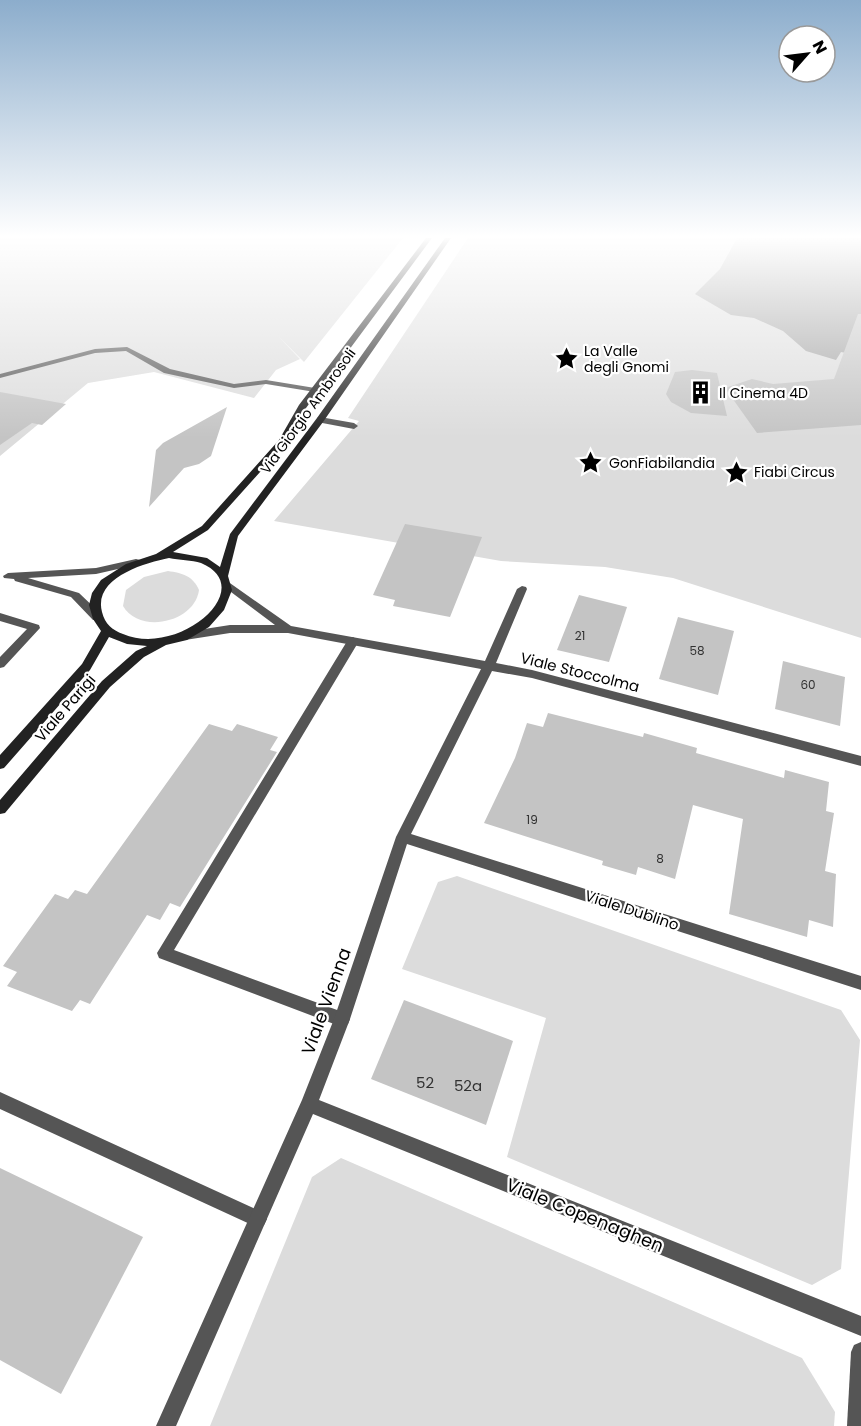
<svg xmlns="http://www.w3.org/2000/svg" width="861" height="1426" font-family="Poppins,sans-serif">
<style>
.green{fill:#dcdcdc}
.water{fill:#a3a3a3}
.building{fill:#c4c4c4}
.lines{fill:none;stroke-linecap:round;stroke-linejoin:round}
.service{fill:#555;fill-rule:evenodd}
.minor{fill:#555;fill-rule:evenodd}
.secondary{fill:#222;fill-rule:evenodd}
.labels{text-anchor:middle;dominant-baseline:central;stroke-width:4.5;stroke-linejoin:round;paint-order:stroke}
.number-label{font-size:12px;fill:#313131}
.far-poi-label{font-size:14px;fill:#000;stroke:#fff;text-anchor:start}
.far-street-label{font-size:14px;fill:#000;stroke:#fff}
.street-label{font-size:15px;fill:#000;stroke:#fff}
.near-number-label{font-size:15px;fill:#313131}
.near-street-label{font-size:18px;fill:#000;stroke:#fff}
</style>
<rect width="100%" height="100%" fill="#fff"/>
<g class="green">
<polygon points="0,238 403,238 304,362 278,336 300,359 276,370 254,398 154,372 88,383 0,456"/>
<polygon points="468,238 861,238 861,638 673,578 605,567 501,561 274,521 359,421 348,418"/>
<path d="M168,571C182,573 193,576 199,590C195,622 140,635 123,606L126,590L144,577Z"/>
<polygon points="457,876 841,1010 860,1040 841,1269 812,1285 507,1157 546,1018 402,969 438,882"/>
<polygon points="341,1158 802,1358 835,1412 834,1426 210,1426 312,1177"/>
</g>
<polygon class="water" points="737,238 861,238 861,356 841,352 836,360 806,351 783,331 754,318 731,315 695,294 720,269"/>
<g class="building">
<polygon points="858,314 861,314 861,425 757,433 725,388 752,379 773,384 834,379"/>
<polygon points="692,370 717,373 727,416 691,413 671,402 666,394 675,372"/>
<polygon points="0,392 66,404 42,425 32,423 0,445"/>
<polygon points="227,407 211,456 199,464 184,468 149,507 156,450 163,443"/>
<polygon points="405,524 482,537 450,617 393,606 395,600 373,595"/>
<polygon points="579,595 627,607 609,662 557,650"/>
<polygon points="678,617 734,631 718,695 659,679"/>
<polygon points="783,661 845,677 840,726 775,709"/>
<polygon points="548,713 643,737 644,733 697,748 696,753 784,778 785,770 829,782 826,811 834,813 825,871 836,874 833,927 809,920 807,937 729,914 743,819 693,805 675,879 638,867 636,875 602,865 603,861 484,823 515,758 527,723 543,727"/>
<polygon points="209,724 232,731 237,724 278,737 270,750 277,752 180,907 170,903 160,920 147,915 90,1004 80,1000 72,1011 7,986 17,972 3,966 55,894 68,899 75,890 87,894"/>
<polygon points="404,1000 513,1041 486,1125 371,1079"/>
<polygon points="0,1168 143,1237 61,1394 0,1360"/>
</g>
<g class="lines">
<g class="service">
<polygon points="127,347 170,369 234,384 266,380 315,388 319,390 315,392 266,384 234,388 164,373 126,351 95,353 0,378 0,374 95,349"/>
<polygon points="320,417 354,423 358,426 354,429 317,422 317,418"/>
<polygon points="353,637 359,641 174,950 348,1014 350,1019 348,1024 342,1027 159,958 157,953 349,638"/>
<polygon points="0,1092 264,1213 267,1219 264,1225 258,1228 252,1225 0,1109"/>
</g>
<g class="minor">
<polygon points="136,559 140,560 140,564 96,574 28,578 79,593 101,614 102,617 101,620 93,620 71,597 15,581 14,579 4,578 3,576 8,573 96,568"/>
<polygon points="227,581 291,626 485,661 517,589 522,586 526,587 527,589 496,663 532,670 861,756 861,766 532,678 492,671 411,834 861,976 861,990 407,844 350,1019 319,1100 861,1316 861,1336 313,1114 176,1426 156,1426 302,1100 334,1019 396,837 481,669 288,633 230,633 185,640 181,639 179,636 185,632 230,625 275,625 223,586 222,584"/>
<polygon points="0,613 39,625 40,628 4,667 0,668 0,657 27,629 0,621"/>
<polygon points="861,1342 861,1426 847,1426 851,1352 854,1345"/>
</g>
<path class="secondary" d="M426,238H432L306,408L286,443L208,530L173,552L207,558L220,567L230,534L317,418L445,238H451L323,422L238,536L228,576L232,590L224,610L209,627L187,640L166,645L144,657L110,687L5,813L0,814V800L102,681L136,651L147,646L127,644L109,637L90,670L4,768L0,769V755L82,664L101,631L93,619L89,605L92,593L101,580L126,564L156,554L202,526L279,440L299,405ZM169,558C179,560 192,560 201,563C260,588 179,658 123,634C112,630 105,624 102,612C93,578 144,563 169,558Z"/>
</g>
<linearGradient id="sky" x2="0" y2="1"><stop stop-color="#8cadcc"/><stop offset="0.54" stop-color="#fff"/><stop offset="1" stop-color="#fff" stop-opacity="0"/></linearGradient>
<rect width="861" height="438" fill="url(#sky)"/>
<defs>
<symbol id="sight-bare" viewBox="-9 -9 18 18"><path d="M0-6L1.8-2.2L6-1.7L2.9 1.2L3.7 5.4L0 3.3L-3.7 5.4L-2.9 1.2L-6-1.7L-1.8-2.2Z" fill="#000" stroke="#fff" stroke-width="2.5" paint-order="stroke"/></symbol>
<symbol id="building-bare" viewBox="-9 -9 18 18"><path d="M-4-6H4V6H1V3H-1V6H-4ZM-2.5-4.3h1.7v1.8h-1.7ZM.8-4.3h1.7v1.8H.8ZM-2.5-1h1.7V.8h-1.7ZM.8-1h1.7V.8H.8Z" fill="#000" stroke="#fff" stroke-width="2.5" paint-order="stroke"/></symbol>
</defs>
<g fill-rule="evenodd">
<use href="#sight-bare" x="550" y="342" width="33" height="33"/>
<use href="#building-bare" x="684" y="376" width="33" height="33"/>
<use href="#sight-bare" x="574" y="446" width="33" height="33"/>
<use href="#sight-bare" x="720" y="456" width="33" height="33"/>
</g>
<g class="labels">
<g class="number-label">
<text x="580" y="635">21</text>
<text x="697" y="650">58</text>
<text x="808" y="684">60</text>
<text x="532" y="819">19</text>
<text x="660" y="858">8</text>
</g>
<g class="far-poi-label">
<text x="584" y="351">La Valle<tspan x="584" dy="16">degli Gnomi</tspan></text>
<text x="719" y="393">Il Cinema 4D</text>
<text x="609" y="463">GonFiabilandia</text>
<text x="754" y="472">Fiabi Circus</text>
</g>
<g class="far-street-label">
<text transform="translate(308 411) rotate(-54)">Via Giorgio Ambrosoli</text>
</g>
<g class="street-label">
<text transform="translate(580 672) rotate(14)">Viale Stoccolma</text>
<text transform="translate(65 708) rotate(-49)">Viale Parigi</text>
<text transform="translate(632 910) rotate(18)">Viale Dublino</text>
</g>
<g class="near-number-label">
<text x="425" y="1082">52</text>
<text x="468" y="1085">52a</text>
</g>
<g class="near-street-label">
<text transform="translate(326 1001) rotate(-70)">Viale Vienna</text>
<text transform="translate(585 1215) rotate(22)">Viale Copenaghen</text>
</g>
</g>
<g transform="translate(807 54) rotate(62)"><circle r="28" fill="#ffffff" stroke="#999999" stroke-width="1.5"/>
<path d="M0-4.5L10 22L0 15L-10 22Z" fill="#000000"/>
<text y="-9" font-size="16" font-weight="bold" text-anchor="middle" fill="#000000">N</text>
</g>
</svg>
